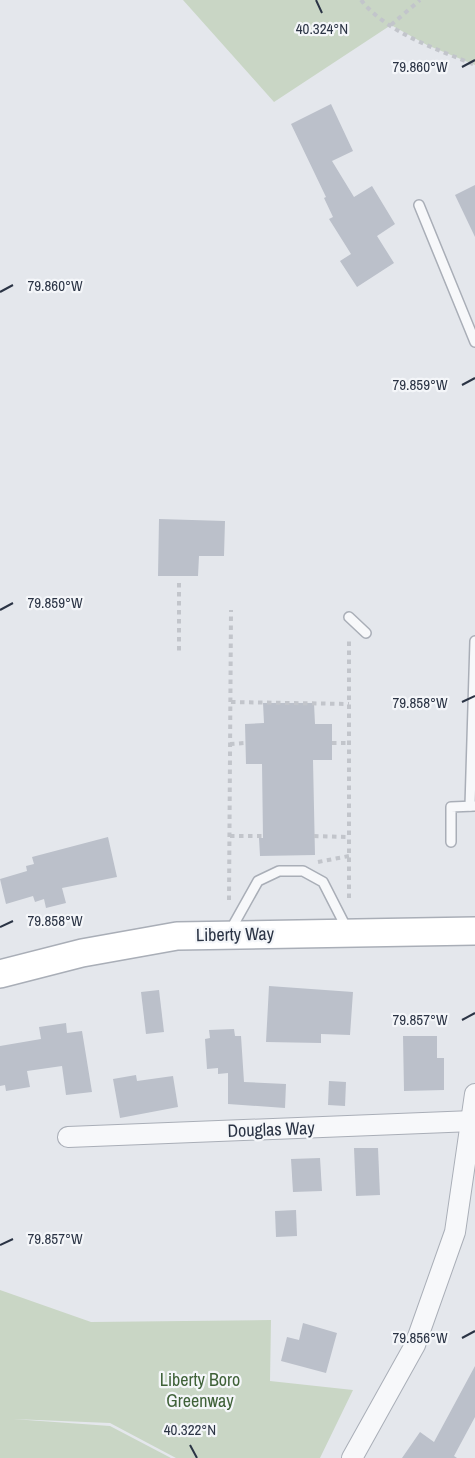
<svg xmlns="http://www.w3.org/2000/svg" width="475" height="1458" font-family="'Archivo Narrow',sans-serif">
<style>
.green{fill:#c9d6c5}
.building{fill:#bbc0ca}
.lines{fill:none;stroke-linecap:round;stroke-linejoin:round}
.lane-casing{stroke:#a9aeb7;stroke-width:12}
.street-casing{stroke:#a9aeb7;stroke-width:22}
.secondary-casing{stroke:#a9aeb7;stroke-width:30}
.path{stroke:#c2c5cb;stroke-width:4;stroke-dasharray:4.5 4.5;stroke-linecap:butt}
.lane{stroke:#f7f8fa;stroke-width:9}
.street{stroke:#f7f8fa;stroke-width:20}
.secondary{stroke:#fff;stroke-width:27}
.ticks{fill:none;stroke:#2b3445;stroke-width:2}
.labels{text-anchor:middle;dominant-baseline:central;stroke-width:4.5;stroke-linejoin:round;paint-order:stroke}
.street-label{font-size:18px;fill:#2b3445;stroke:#f4f6f9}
.park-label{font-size:18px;fill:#3f6138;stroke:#f4f6f9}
.ticks-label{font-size:15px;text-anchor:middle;fill:#2b3445;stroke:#f4f6f9;stroke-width:4.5;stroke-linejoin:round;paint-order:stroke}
</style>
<rect width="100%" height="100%" fill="#e4e7ec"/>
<g class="green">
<polygon points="183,0 475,0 475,65 427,45 391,25 274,102"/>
<polygon points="0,1290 91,1322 271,1320 270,1381 353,1390 320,1458 176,1458 110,1423 13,1419 110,1426 171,1458 0,1458"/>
</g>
<g class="building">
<polygon points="331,104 353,151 332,161 354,197 372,186 395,224 377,236 394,263 357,287 340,261 351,254 329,219 333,217 324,198 326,197 291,124"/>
<polygon points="475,185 475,237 455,195"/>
<polygon points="159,519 225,521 224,556 199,556 198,576 158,576"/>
<polygon points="263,703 314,703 315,724 332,724 332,760 313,760 315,855 260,856 259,838 263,838 262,764 246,764 245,724 264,723"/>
<polygon points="108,837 117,877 62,888 66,903 46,908 44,899 35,902 33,896 6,904 0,879 27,871 26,866 34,864 32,857"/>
<polygon points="269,986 353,992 350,1035 321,1034 321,1043 266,1042"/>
<polygon points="159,990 164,1032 146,1034 141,992"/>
<polygon points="66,1023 67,1033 82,1031 92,1092 66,1095 62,1066 27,1071 30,1087 6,1091 5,1085 0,1086 0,1046 41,1039 39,1027"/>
<polygon points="234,1029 235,1036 241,1036 244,1082 286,1084 285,1108 228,1104 228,1073 218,1074 218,1068 207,1069 205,1039 210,1038 209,1030"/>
<polygon points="403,1036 437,1036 437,1058 444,1058 444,1090 404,1091"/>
<polygon points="136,1075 137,1081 173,1076 178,1107 120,1118 113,1079"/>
<polygon points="329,1081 346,1082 345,1106 328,1105"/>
<polygon points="354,1148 378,1148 380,1195 356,1196"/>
<polygon points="320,1158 322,1191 293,1192 291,1159"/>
<polygon points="296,1210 297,1236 276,1237 275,1211"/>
<polygon points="303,1323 337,1333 326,1373 281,1361 287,1337 299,1340"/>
<polygon points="475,1366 475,1417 454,1456 457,1458 402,1458 420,1432 434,1442"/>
</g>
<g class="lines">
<defs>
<g id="lane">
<polyline points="419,205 475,342"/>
<polyline points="349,617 366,633"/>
<polyline points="470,806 475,641"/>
<polyline points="451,842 451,807 475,806"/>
<polyline points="230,931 258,881 279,871 303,871 323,882 347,929"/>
</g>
<g id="street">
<polyline points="68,1137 473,1121"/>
<polyline points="352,1458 415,1345 455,1232 475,1094"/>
</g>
<polyline id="secondary" points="0,974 82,953 177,936 475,931"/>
</defs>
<use href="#lane" class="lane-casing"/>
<use href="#street" class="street-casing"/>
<use href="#secondary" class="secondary-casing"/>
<g class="path">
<path d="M361,0C387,33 437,49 475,65"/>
<polyline points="391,25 420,0"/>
<polyline points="179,583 179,652"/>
<polyline points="231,702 349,704"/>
<polyline points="332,743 349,743"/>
<polyline points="230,744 245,743"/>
<polyline points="230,836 263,836"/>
<polyline points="314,836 349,837"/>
<polyline points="318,862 349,856"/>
<polyline points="349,898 349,639"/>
<polyline points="229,900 231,610"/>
</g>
<use href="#lane" class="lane"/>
<use href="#street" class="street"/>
<use href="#secondary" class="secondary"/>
</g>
<path class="ticks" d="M316,0L322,13M462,67L475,60M0,292L13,285M462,385L475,378M0,610L13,603M462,702L475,696M0,927L13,921M462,1020L475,1013M0,1245L13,1239M462,1338L475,1331M190,1445L197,1458"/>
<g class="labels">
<g class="street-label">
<text transform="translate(235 934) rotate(-1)">Liberty Way</text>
<text transform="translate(271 1129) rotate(-2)">Douglas Way</text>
</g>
<g class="park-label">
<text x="200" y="1379">Liberty Boro<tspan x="200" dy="21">Greenway</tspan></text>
</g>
</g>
<g class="ticks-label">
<text x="322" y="34">40.324°N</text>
<text x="420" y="72">79.860°W</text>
<text x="55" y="291">79.860°W</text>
<text x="420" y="390">79.859°W</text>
<text x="55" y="608">79.859°W</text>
<text x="420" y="708">79.858°W</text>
<text x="55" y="926">79.858°W</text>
<text x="420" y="1025">79.857°W</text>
<text x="55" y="1244">79.857°W</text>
<text x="420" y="1343">79.856°W</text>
<text x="190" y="1435">40.322°N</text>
</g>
</svg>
